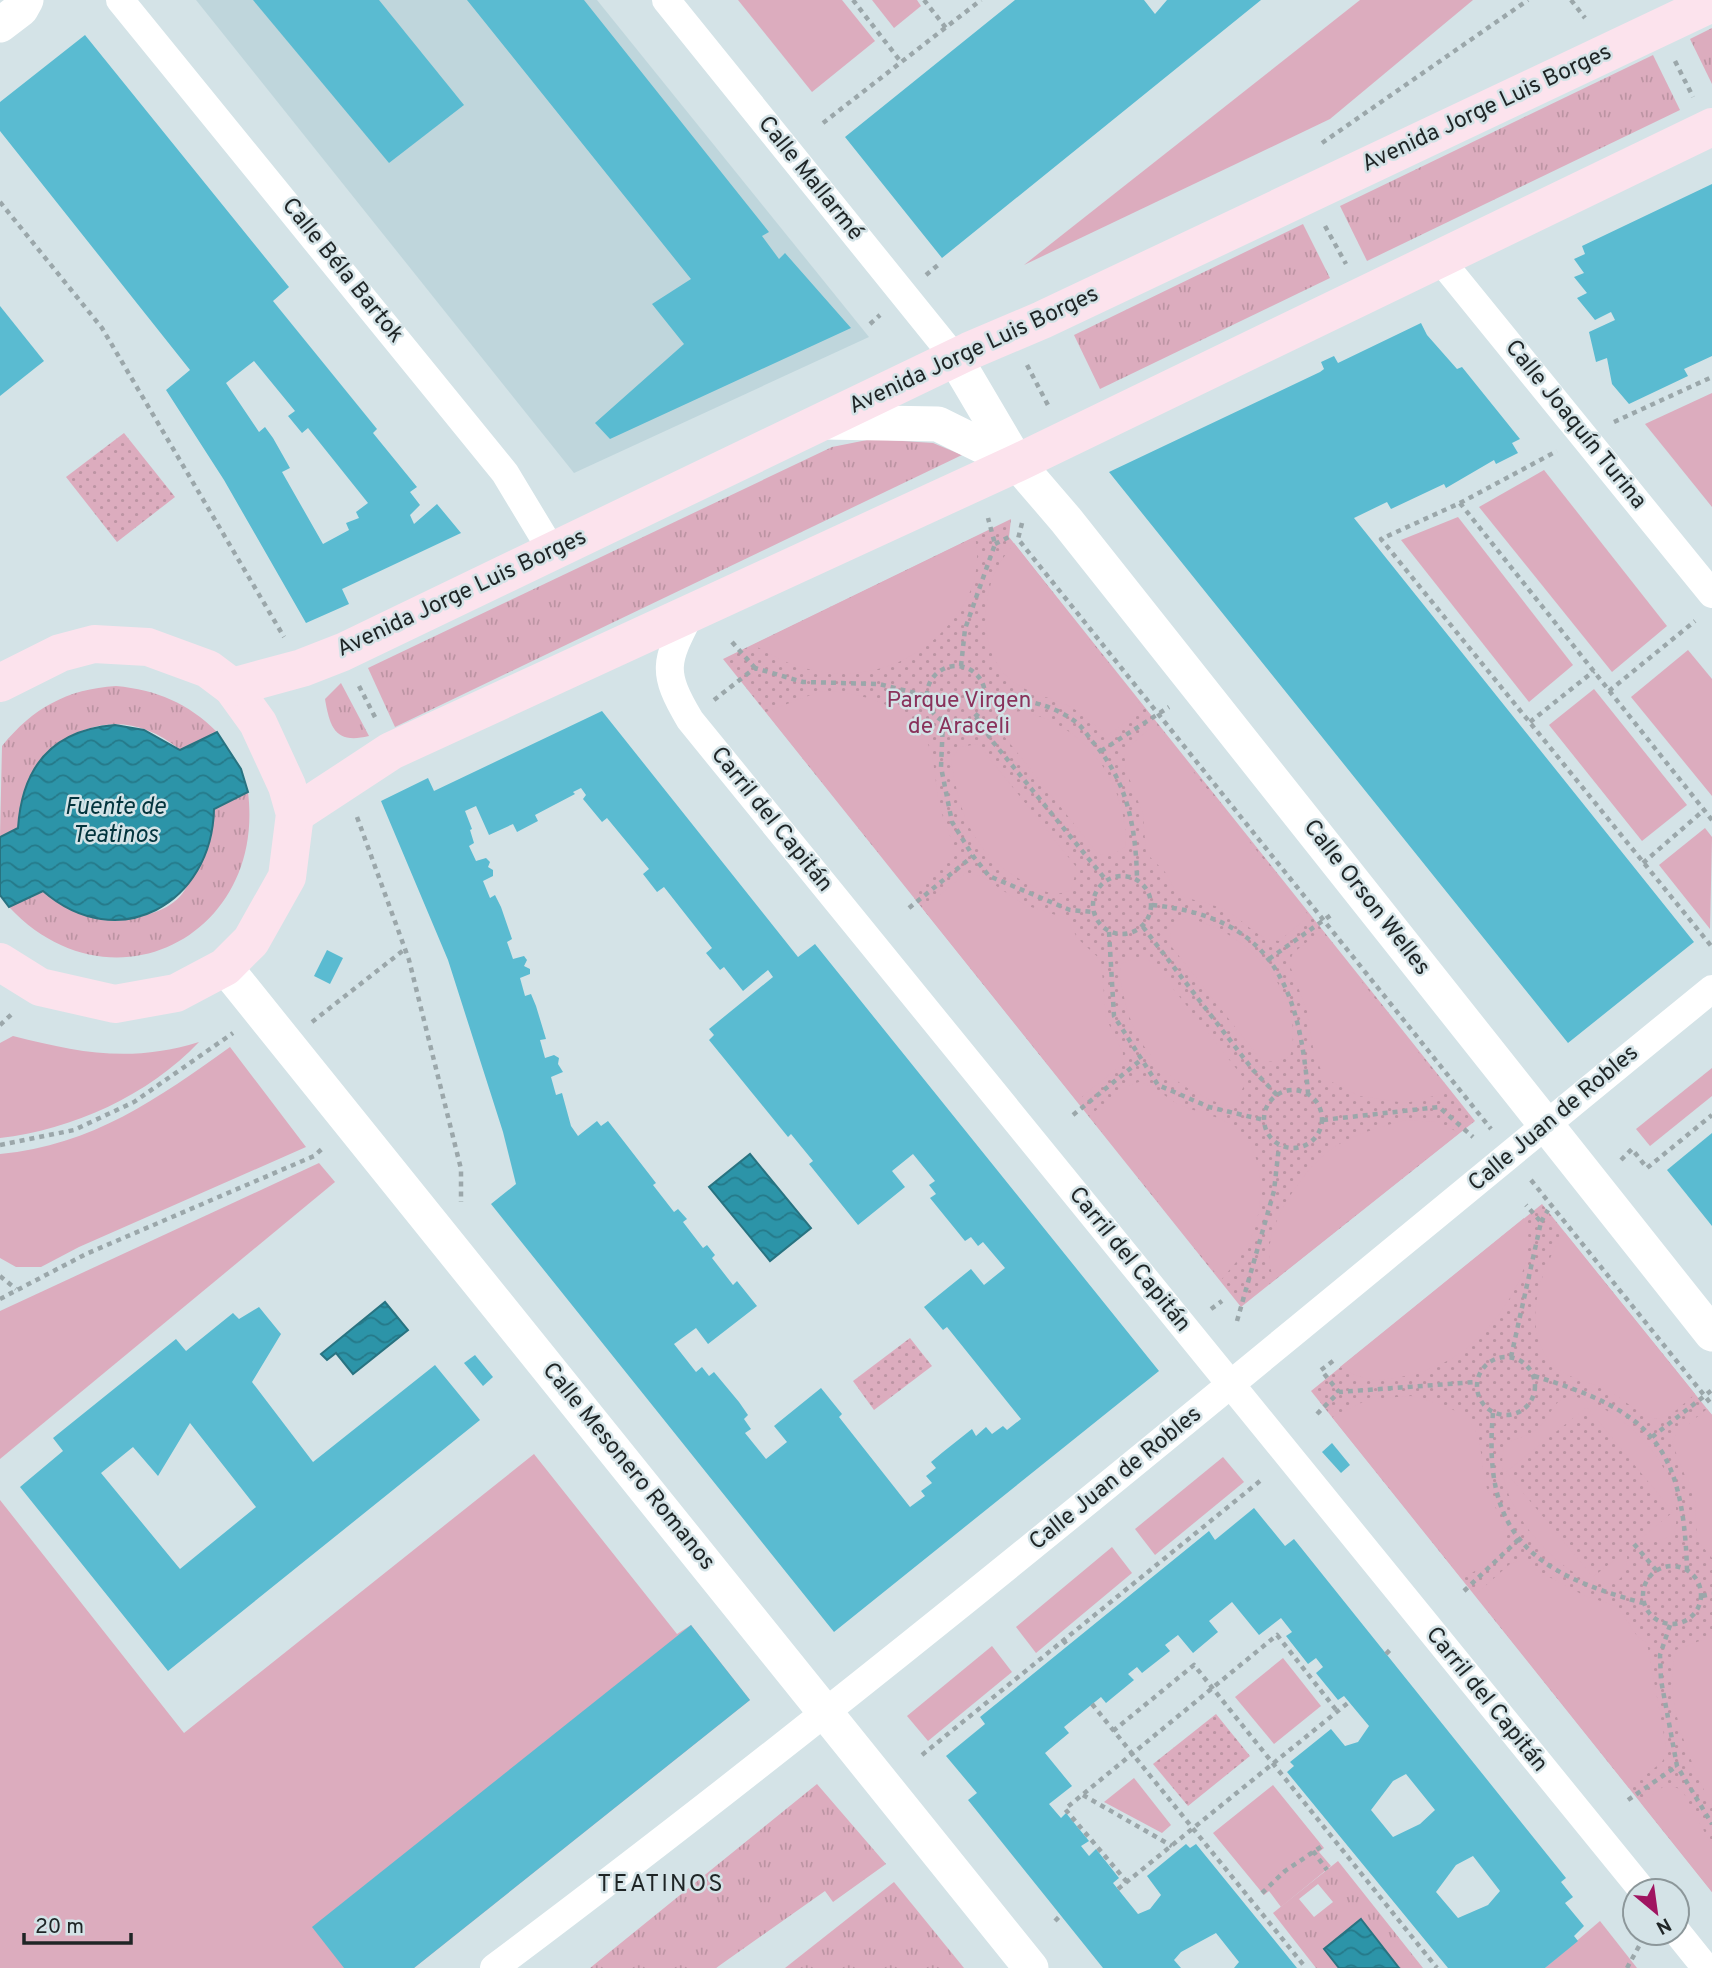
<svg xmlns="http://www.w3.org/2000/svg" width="1712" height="1968" font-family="Overpass,sans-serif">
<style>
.built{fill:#bfd6dc}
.grass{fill:url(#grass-tufts);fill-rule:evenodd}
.park{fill:url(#park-dots)}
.garden{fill:#dcacbe}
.water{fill:url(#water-waves);stroke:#287381;stroke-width:2}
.building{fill:#5abbd1;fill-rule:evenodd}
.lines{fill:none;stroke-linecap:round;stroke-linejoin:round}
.path{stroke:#9ba7aa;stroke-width:4.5;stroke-dasharray:5 5;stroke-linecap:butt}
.minor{stroke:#fff;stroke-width:28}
.tertiary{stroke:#fff;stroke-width:35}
.secondary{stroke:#fce3ed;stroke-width:38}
.labels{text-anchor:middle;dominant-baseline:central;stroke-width:5;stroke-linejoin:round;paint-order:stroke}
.street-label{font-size:23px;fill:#1f2526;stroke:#d4e3e7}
.park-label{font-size:23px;fill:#89325b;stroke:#d4e3e7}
.water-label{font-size:24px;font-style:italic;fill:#03343d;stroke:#d4e3e7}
.neighbourhood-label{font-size:24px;letter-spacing:2px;fill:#1f2526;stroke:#d4e3e7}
</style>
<defs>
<pattern id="grass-tufts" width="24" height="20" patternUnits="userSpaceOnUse" patternTransform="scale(1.75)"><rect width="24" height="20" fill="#dcacbe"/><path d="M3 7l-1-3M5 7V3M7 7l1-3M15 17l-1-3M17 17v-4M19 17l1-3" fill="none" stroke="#bc94a3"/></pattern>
<pattern id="park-dots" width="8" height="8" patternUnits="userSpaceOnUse" patternTransform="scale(1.75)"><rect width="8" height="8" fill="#dcacbe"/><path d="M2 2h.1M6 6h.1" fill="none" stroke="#bc94a3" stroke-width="1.8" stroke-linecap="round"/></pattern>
<pattern id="water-waves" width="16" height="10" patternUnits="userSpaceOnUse" patternTransform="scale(1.75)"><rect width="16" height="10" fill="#2c94a8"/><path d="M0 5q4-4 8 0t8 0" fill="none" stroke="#257989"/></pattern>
</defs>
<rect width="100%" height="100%" fill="#d4e3e7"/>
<polygon class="built" points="196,0 597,0 869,337 574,473"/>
<g class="grass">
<polygon points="1712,28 1712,84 1690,39"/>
<polygon points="1653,55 1680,110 1367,261 1340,206"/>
<polygon points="1303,224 1330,278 1100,389 1074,335"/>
<polygon points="872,439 933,443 962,455 395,727 368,668 832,447"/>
<path d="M341,683L369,736C336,744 330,729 325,699Z"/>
<path d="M116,686C157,690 188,703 217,732L180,750C110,690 23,743 18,828L0,837L2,746C33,708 67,689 116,686Z"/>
<path d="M248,792C266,937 110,1015 9,907L43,891C74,919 152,931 182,894C190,884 195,866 200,854C207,839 214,826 214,809Z"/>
<polygon points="817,1784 886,1864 833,1902 825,1891 716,1968 590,1968"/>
<path d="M1338,1861L1423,1968H1399L1361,1919L1324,1949L1339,1968H1316L1273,1913ZM1318,1884L1333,1902L1314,1917L1299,1899Z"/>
<polygon points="894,1882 964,1968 785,1968"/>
</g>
<g class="park">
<polygon points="124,433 175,497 117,542 66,477"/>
<polygon points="1011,519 1009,537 1475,1121 1241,1307 723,659"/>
<polygon points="1542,1204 1712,1415 1712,1892 1311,1391"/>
<polygon points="910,1338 932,1366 874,1410 853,1381"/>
<polygon points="1216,1714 1250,1756 1188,1806 1153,1764"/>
</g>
<g class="garden">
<polygon points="738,0 842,0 875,41 812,92"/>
<polygon points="872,0 917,0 921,6 894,28"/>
<polygon points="1360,0 1473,0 1330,119 1024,265"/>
<polygon points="1712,393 1712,507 1645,424"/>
<polygon points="1544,470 1667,626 1612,672 1479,507"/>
<polygon points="1458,517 1573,665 1529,702 1401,540"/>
<path d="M975,537C981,566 974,593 955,617C917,667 857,685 797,666C782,661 767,652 753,645Z"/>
<path d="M1014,543L1144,709L1108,735C1096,727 1086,716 1074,709C1056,698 1032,695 1015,683C980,659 980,605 996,570C1000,561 1008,552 1014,543Z"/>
<polygon points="1688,650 1712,679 1712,796 1631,697"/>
<polygon points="1594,689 1687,805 1642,841 1549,725"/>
<path d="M821,691C857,691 910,705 927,742C936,761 935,785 939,805C944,823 953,838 955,856L911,893L766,712Z"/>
<path d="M1021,711C1086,725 1126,781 1126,846L1113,855L1098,854L1004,736L1003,729L1011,713Z"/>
<path d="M1155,724L1309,916L1279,941C1254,939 1244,918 1221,908C1208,903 1192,900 1178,895L1165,872L1146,853L1143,814L1126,770L1124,751Z"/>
<path d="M978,744L1077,868L1071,890C1056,897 1045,892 1031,885C975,858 960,818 951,760L960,747Z"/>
<polygon points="1705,828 1712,837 1710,929 1659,865"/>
<polygon points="966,873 981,876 1025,905 1068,919 1077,938 1101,960 1106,1018 1123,1053 1122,1064 1077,1101 923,909"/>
<path d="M1187,918C1247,931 1307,993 1290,1057L1275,1062L1262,1061L1171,946L1170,933L1176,921Z"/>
<polygon points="1321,931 1450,1092 1406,1103 1359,1096 1332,1082 1323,1075 1314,1053 1307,1011 1289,963 1293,953"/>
<path d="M1133,959H1146L1153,963L1246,1081L1237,1101L1228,1106C1175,1090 1135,1052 1124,997C1121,985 1119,976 1121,964Z"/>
<path d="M13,1036C80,1053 131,1063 199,1042C149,1095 72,1130 0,1138V1043Z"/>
<path d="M230,1047L306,1147L79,1247L41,1267H16L0,1258V1154C93,1145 157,1099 230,1047Z"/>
<polygon points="1712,1068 1712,1096 1650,1146 1636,1129"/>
<path d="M1139,1082C1154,1085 1166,1098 1180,1105C1196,1112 1216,1115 1230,1124C1269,1147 1266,1212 1247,1246C1240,1259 1230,1269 1221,1280L1089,1116L1127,1086Z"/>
<path d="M1405,1120L1439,1122L1459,1133L1273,1281C1272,1273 1269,1264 1269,1255C1268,1220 1306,1166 1334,1147C1355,1134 1381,1127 1405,1120Z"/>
<polygon points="319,1163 335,1182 0,1459 0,1311"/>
<path d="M1524,1218C1545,1267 1487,1343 1443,1363C1422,1373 1388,1383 1364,1378C1356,1376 1347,1371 1340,1367Z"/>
<path d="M1565,1233L1695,1394C1684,1403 1670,1419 1655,1419C1646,1418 1619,1397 1609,1391C1593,1383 1569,1379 1555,1367C1518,1332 1540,1267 1565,1233Z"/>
<path d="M1411,1396C1437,1403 1473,1410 1479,1441C1483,1459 1482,1477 1489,1494C1494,1508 1508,1525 1505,1540C1502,1557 1476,1570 1462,1579L1332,1417L1369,1399Z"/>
<path d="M1573,1396C1628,1411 1690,1473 1674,1535L1651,1543L1639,1540L1673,1512L1587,1407L1506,1472L1593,1577L1627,1550C1633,1643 1480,1523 1505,1444C1515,1439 1528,1436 1537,1429C1553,1417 1550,1399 1573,1396Z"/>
<polygon points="1707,1409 1712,1415 1712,1558 1697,1540 1695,1501 1672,1443 1676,1434"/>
<polygon points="534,1454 677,1634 691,1625 750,1700 414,1968 0,1968 0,1500 184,1733"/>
<polygon points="1223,1457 1244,1482 1155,1555 1135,1529"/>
<polygon points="1112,1547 1132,1573 1036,1653 1016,1627"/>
<polygon points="1520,1561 1528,1561 1538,1571 1583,1595 1618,1607 1637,1636 1647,1643 1667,1752 1662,1762 1629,1788 1475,1595 1510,1564"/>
<path d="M1712,1630V1808C1691,1761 1662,1702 1676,1650L1702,1640Z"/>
<polygon points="992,1646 1012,1672 928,1741 907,1716"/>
<polygon points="1283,1658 1321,1706 1274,1744 1235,1697"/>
<polygon points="1134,1778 1171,1825 1162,1833 1104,1802"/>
<polygon points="1667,1784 1682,1790 1712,1846 1712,1892 1641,1803"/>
<polygon points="1273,1785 1324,1848 1319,1852 1331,1866 1281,1907 1269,1891 1264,1895 1213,1833"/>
<polygon points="1600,1921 1637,1968 1545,1968"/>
</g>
<g class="water">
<path d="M115,725L144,730L180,750L217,732L241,769L248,792L214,809C212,904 118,956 43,891L9,907L0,895V837L18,828C22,767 52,730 115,725Z"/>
<polygon points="750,1154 811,1228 770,1261 709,1187"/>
<polygon points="385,1302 408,1330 353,1374 336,1353 327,1360 321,1354"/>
<polygon points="1361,1919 1399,1968 1339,1968 1324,1949"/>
</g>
<g class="building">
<polygon points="253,0 379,0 464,105 389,163"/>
<polygon points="467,0 584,0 769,232 762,236 779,259 785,253 851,328 610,439 595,423 684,344 652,304 691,279"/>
<polygon points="1015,0 1144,0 1155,14 1167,0 1261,0 942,258 845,137"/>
<path d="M85,35L289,287L273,301L377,429L373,433L417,487L410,492L420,505L410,515L414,524L437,504L461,533L342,589L349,604L306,623L224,480L166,390L190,370L0,131V102ZM254,361L295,411L288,416L302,433L308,428L368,503L356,512L359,518L346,523L349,530L323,544L282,472L290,468L273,438L265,427L259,432L226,383Z"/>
<polygon points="1712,184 1712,356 1684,369 1688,376 1629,404 1612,384 1607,358 1596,362 1589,332 1615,320 1611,312 1595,320 1577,298 1587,293 1574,277 1584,273 1574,259 1585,254 1582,246"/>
<polygon points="0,306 44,361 0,396"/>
<polygon points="1421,323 1427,335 1457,369 1462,367 1520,439 1512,443 1518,453 1496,464 1494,460 1446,488 1444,484 1391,509 1387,502 1354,518 1694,942 1568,1043 1109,472 1320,372 1324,369 1321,362 1334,356 1338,363"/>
<path d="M602,711L798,957L815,944L1159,1371L834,1632L491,1204L516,1184L503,1132L448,960L381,801L428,778L434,791ZM581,788L586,795L583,799L602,822L607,818L649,869L643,874L657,892L664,887L712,948L706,953L720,970L724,967L743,991L768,970L773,977L709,1029L714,1035L709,1040L788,1137L791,1134L813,1161L809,1164L858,1225L905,1187L892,1171L913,1154L935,1181L929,1185L936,1194L930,1198L965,1241L971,1237L978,1246L983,1242L1005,1268L984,1285L971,1269L924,1307L943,1330L947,1327L1021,1419L1007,1430L1003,1426L992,1434L986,1427L976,1436L972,1429L943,1452L931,1462L936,1468L926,1476L932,1483L921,1491L925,1496L910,1507L839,1417L842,1414L821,1388L774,1426L787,1442L766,1459L745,1433L751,1429L744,1419L748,1415L739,1402L714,1372L709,1376L702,1367L696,1372L674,1344L696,1328L708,1344L757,1306L737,1281L733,1285L712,1258L715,1255L707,1245L703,1248L683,1222L687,1219L678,1209L674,1212L653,1185L656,1183L608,1121L601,1126L597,1121L578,1136L571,1126L562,1093L556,1095L551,1077L563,1072L558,1064L559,1058L554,1055L545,1058L540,1040L546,1039L536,1006L531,994L525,996L520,978L530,974V969L524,966L527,960L524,956L513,959L507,942L512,939L501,907L495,895L490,898L483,881L493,876V870L488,867L490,862L486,858L476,861L469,846L474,843L470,830L472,829L465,811L476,806L489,835L513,824L517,832L538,821L535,815L575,794L573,792Z"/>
<polygon points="327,950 343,958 330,984 314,976"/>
<polygon points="1712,1133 1712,1226 1667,1170"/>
<path d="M259,1307L281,1334L252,1382L313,1462L435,1365L480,1420L168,1671L20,1487L63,1451L53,1438L176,1339L186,1351L233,1313L239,1319ZM190,1423L256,1507L180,1569L101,1473L133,1447L158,1476Z"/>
<polygon points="475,1355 493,1377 483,1386 464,1363"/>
<polygon points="1332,1443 1350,1465 1341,1473 1322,1452"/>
<path d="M1254,1508L1285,1546L1294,1539L1566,1878L1561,1882L1573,1897L1565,1903L1584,1926L1574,1936L1578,1941L1545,1968H1448L1287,1772L1294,1766L1290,1762L1331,1729L1345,1746L1358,1742L1369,1726L1344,1696L1338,1700L1316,1673L1323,1667L1316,1658L1308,1664L1286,1636L1292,1632L1281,1618L1259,1635L1232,1602L1209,1621L1218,1632L1193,1653L1178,1635L1165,1645L1170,1651L1142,1673L1137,1667L1128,1674L1134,1680L1106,1703L1101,1697L1064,1727L1069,1733L1045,1753L1072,1786L1049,1804L1061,1818L1066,1813L1089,1841L1081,1846L1089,1856L1096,1849L1119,1878L1113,1883L1138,1914L1150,1909L1161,1895L1147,1876L1186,1844L1190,1848L1196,1844L1297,1968H1234L1239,1962L1216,1933L1181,1952L1174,1960L1181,1968H1103L968,1800L977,1793L946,1756L985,1724L980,1717L1209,1531L1215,1540ZM1406,1774L1435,1810L1420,1824L1393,1837L1371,1810L1393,1781ZM1473,1856L1500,1891L1488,1905L1458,1918L1436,1892L1456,1865Z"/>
<polygon points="691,1625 750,1700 414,1968 344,1968 312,1927"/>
</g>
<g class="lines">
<g class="path">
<polyline points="853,0 901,62"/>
<polyline points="924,0 946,28"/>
<polyline points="1571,0 1585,18"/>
<polyline points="1675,61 1693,97"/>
<polyline points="823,123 981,0"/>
<polyline points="1322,143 1528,0"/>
<polyline points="0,202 102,328 284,637"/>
<polyline points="1325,226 1346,264"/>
<polyline points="926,275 938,265"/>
<polyline points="870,324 880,315"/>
<polyline points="1027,365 1049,407"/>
<polyline points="1614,422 1712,377"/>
<polyline points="1460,503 1557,451"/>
<polyline points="1022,523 1018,539 1491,1129"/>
<polyline points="995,544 1009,537"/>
<polyline points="732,642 755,668"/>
<circle cx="956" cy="695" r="29"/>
<polyline points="961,666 965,629 995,544 988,518"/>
<polyline points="359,686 376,719"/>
<polyline points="1609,691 1695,621"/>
<path d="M986,696C1015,698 1048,702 1073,720C1080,724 1086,733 1091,740C1127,779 1136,827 1137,879"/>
<polyline points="714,700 755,668 803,682 879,684 927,696"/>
<polyline points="976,717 993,742 1106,880"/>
<polyline points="943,722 941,767 952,822 973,856 989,876 1070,910 1093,912"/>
<polyline points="1530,722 1594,671"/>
<polyline points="1101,751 1169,707"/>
<polyline points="357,817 409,960 461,1169 461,1202"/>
<polyline points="1712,820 1460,503 1381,539 1712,947"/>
<polyline points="1643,863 1704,810"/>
<circle cx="1122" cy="905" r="29"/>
<path d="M1152,905C1271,917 1299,985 1308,1093"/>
<polyline points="909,908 973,856"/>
<polyline points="1143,927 1253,1070 1277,1095"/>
<polyline points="1109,932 1114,1016 1158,1085 1209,1107 1264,1120"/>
<polyline points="1269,959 1331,915"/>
<polyline points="312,1022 405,949"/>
<polyline points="0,1025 14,1012"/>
<circle cx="1293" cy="1119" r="29"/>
<polyline points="1073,1115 1142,1059"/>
<polyline points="1323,1120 1439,1107 1473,1137"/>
<polyline points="0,1145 74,1130 134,1102 233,1033"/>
<polyline points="1621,1160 1632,1149 1647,1168 1712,1115"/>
<polyline points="1531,1180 1712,1405"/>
<polyline points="1541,1222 1548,1210"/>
<polyline points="0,1276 16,1289"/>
<polyline points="0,1299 86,1254 314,1156 324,1147"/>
<polyline points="1211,1309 1222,1301"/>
<polyline points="1237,1321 1274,1191 1279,1146"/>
<circle cx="1506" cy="1386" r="29"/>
<polyline points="1511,1357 1541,1222 1526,1205"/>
<polyline points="1333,1361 1321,1370 1339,1392"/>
<path d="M1534,1376C1651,1411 1683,1445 1687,1569"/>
<path d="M1493,1413C1482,1536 1533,1573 1643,1603"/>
<polyline points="1317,1414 1339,1392 1476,1382"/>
<polyline points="1652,1437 1712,1390"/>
<polyline points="1634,1544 1656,1570"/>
<circle cx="1672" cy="1595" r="29"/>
<polyline points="1464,1591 1518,1540"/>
<polyline points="1702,1596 1712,1594"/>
<polyline points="1670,1625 1660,1655 1661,1680 1677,1766 1712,1824"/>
<polyline points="1063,1640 1068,1646"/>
<polyline points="1386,1654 1393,1647"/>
<polyline points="1092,1704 1306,1968"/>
<polyline points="1113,1731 1194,1665 1437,1968"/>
<polyline points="922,1755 1260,1481"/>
<polyline points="1083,1795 1172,1846"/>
<polyline points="1628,1800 1677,1766"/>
<polyline points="1313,1851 1327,1870"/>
<polyline points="1127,1882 1065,1809 1277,1635 1337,1711"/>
<polyline points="1118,1889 1349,1702"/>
<polyline points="1262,1893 1285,1871 1322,1846"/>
<polyline points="1055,1921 1061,1915"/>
<polyline points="1627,1968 1644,1937"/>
</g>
<g class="minor">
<polyline points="120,0 505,473 552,551"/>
<polyline points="666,0 955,358"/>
<polyline points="1438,257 1712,594"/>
<path d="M691,612C666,661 660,670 690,720L1643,1891"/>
<polyline points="1677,1932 1706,1968"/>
<path d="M494,1968C911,1656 1308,1318 1712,989"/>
</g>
<g class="tertiary">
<polyline points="0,25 21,9 26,0"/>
<polyline points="955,358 1017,463 1066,520 1712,1334"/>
<polyline points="823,422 938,424 1017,463"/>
<polyline points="225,967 1031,1968"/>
</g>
<g class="secondary">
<polyline points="0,683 60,653 94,644 148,647 208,669 232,687 258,723 287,786 295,814 287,877 251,941 225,967 176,993 115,1004 40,987 0,962"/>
<polyline points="232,687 302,668 343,652 969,351 1042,320 1712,3"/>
<polyline points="295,814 391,751 1017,463 1712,127"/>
</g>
</g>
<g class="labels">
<g class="street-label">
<text transform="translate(1487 109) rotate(-25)">Avenida Jorge Luis Borges</text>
<text transform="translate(810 179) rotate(51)">Calle Mallarmé</text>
<text transform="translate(342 271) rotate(51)">Calle Béla Bartok</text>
<text transform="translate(974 351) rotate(-25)">Avenida Jorge Luis Borges</text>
<text transform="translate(1575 425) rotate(51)">Calle Joaquín Turina</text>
<text transform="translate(462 594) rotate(-25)">Avenida Jorge Luis Borges</text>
<text transform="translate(771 820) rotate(51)">Carril del Capitán</text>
<text transform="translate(1366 898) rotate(52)">Calle Orson Welles</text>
<text transform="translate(1554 1119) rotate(-40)">Calle Juan de Robles</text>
<text transform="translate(1129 1260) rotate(51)">Carril del Capitán</text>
<text transform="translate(628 1467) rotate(51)">Calle Mesonero Romanos</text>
<text transform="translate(1116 1479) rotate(-39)">Calle Juan de Robles</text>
<text transform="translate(1486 1700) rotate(51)">Carril del Capitán</text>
</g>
<g class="park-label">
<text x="959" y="701">Parque Virgen<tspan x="959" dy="26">de Araceli</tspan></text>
</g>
<g class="water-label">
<text x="115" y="808">Fuente de<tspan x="115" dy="28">Teatinos</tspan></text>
</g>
<g class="neighbourhood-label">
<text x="661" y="1885">TEATINOS</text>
</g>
</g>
<g transform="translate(1656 1912) rotate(151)"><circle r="33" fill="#d4e3e7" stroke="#8c979a" stroke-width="2"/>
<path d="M0-5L12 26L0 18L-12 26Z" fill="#a01561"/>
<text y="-10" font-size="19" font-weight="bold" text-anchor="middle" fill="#1f2526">N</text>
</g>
<path d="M24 1933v10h107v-10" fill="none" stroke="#1f2526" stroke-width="3.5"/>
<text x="35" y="1933" font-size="21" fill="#1f2526" stroke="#d4e3e7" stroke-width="5" paint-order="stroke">20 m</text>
</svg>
